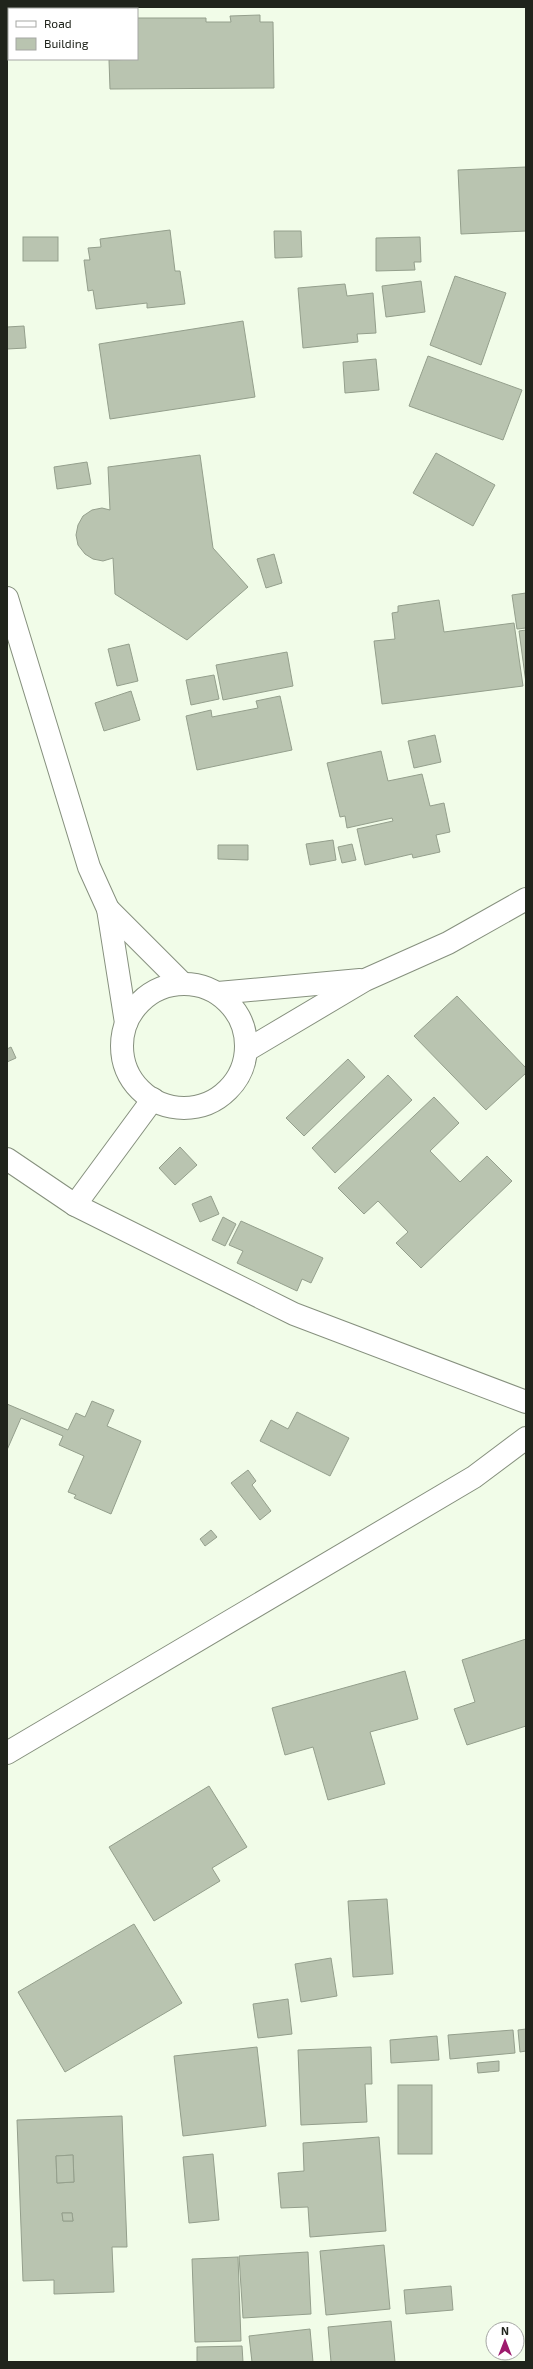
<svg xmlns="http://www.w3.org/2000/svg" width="533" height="2369" font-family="'Exo 2',sans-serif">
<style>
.building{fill:#b9c4b0;stroke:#949f8c;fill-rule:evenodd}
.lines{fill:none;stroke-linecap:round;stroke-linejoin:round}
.minor-casing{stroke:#86907e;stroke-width:24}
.tertiary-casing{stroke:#86907e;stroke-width:24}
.minor{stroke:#fff;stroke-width:22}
.tertiary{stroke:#fff;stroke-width:22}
</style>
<rect width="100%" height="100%" fill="#f1fce8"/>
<g class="building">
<polygon points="260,15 260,22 273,22 274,88 110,89 109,60 137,59 137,18 206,18 206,22 231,22 230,16"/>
<polygon points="526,167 526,231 461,234 458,170"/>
<polygon points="170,230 175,271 180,271 185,304 147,308 147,303 96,309 93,290 88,291 84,260 90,260 88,248 101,247 100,239"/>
<polygon points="274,231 301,231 302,257 275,258"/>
<rect x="23" y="237" width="35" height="24"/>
<polygon points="420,237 421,262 414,262 415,270 376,271 376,238"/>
<polygon points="455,276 506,293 481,365 430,345"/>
<polygon points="421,281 425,312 386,317 382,286"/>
<polygon points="345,284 347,296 373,293 376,333 357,334 358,342 303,348 298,288"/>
<polygon points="243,321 255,397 110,419 99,344"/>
<polygon points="24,326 26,348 7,349 7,327"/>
<polygon points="428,356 522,390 503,440 409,406"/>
<polygon points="376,359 379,390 345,393 343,362"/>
<polygon points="436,453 495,485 473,526 413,493"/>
<polygon points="200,455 213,548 248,587 187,640 115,594 113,558 103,561 93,559 85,554 78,545 76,535 78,525 83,516 92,510 102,508 110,510 108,467"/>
<polygon points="87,462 91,484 57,489 54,467"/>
<polygon points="274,554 282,583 266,588 257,559"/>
<polygon points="526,593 526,628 517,629 512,595"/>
<polygon points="439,600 444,632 514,623 523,686 382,704 374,641 395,639 392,613 398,612 398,606"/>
<polygon points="526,630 526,683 519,631"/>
<polygon points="129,644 138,681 117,686 108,649"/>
<polygon points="287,652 293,686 223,700 216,665"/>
<polygon points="214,675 219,699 191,705 186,680"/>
<polygon points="131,691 140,720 104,731 95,703"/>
<polygon points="280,696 292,750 197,770 186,716 211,710 212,717 258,708 256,701"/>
<polygon points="435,735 441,762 414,768 408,741"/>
<polygon points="381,751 388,781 422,774 430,806 444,803 450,832 436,835 440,852 413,858 412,854 365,865 357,829 393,821 392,818 347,828 345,816 340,817 327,763"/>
<polygon points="333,840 336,860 310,865 306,844"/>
<polygon points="352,844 356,860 342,863 338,847"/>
<polygon points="218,845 248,845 248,860 218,859"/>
<polygon points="457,996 526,1068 526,1073 486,1110 414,1036"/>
<polygon points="11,1047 16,1058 7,1062 7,1049"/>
<polygon points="348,1059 365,1077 304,1136 286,1118"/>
<polygon points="388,1075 412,1100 335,1173 312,1148"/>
<polygon points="434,1097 459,1123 430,1151 460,1182 487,1156 512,1181 421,1268 396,1243 408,1232 378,1201 364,1214 338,1188"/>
<polygon points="180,1147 197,1165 175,1185 159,1168"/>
<polygon points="211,1196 219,1214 200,1222 192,1204"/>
<polygon points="223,1217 236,1224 225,1246 212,1240"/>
<polygon points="241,1221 323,1258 311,1283 302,1279 297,1291 237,1263 243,1251 229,1245"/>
<polygon points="92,1401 114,1410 107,1426 141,1441 111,1514 74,1498 76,1495 68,1492 84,1456 59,1445 63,1436 21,1418 7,1450 7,1404 68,1430 76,1413 85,1417"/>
<polygon points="297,1412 349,1438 330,1476 260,1441 271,1420 288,1429"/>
<polygon points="248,1470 256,1481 252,1485 271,1511 260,1520 231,1483"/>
<polygon points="211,1530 217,1537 205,1546 200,1539"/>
<polygon points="526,1639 526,1726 467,1745 454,1709 475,1702 462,1660"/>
<polygon points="405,1671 418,1719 370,1732 385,1784 328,1800 313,1747 285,1755 272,1708"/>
<polygon points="209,1786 247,1847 212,1868 220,1881 154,1921 109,1847"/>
<polygon points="387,1899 393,1974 353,1977 348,1901"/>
<polygon points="134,1924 182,2003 65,2072 18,1992"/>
<polygon points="331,1958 337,1996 301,2002 295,1964"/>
<polygon points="288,1999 292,2034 258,2038 253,2004"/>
<polygon points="526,2029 526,2051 520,2052 518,2030"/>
<polygon points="513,2030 515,2053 450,2059 448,2035"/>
<polygon points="437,2036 439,2060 391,2063 390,2040"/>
<polygon points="257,2047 266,2126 183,2136 174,2056"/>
<polygon points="371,2047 372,2084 365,2084 367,2122 301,2125 298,2050"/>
<polygon points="499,2061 499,2071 478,2073 477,2063"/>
<rect x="398" y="2085" width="34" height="69"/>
<path d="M122,2116L127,2247H112L114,2292L54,2294V2280L23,2281L17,2120ZM73,2155L74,2182L57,2183L56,2156ZM62,2213H72L73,2221H63Z"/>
<polygon points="379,2137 386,2231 310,2237 308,2207 281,2208 278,2173 304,2171 303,2143"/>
<polygon points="213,2154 219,2220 189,2223 183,2157"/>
<polygon points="73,2155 74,2182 57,2183 56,2156"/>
<polygon points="62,2213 72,2213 73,2221 63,2221"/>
<polygon points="384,2245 390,2309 326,2315 320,2251"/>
<polygon points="308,2252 311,2314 243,2318 239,2256"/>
<polygon points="238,2257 241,2341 195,2342 192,2259"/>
<polygon points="451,2286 453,2310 406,2314 404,2290"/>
<polygon points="391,2321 395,2362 331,2362 328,2327"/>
<polygon points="310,2329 313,2362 252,2362 249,2336"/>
<polygon points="242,2346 243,2362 197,2362 197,2347"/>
</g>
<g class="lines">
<defs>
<g id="minor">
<polyline points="7,598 89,867 108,909 126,1023"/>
<polyline points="108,909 182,983"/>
<circle cx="184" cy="1046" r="62"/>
<polyline points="218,993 360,980"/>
<polyline points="247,1050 365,980 448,943 526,899"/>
<polyline points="75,1205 153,1099"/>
<polyline points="7,1753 474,1477 526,1438"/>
</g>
<polyline id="tertiary" points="7,1159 75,1205 294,1314 526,1402"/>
</defs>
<use href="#minor" class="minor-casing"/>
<use href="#tertiary" class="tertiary-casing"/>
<use href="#minor" class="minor"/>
<use href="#tertiary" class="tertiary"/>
</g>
<rect width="533" height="2369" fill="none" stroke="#20241c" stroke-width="16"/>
<rect x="8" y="8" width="130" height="52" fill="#ffffff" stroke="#a6a7a4"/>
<rect x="16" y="21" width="20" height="6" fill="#ffffff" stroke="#a6a7a4"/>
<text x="44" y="28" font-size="12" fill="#20241c">Road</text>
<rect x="16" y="38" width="20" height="12" fill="#b9c4b0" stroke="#a6a7a4"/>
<text x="44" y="48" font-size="12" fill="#20241c">Building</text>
<g transform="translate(505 2341)"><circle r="19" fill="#ffffff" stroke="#a6a7a4"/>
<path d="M0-3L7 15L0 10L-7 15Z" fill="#9d1a6d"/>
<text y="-6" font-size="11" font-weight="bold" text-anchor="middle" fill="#20241c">N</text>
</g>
</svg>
